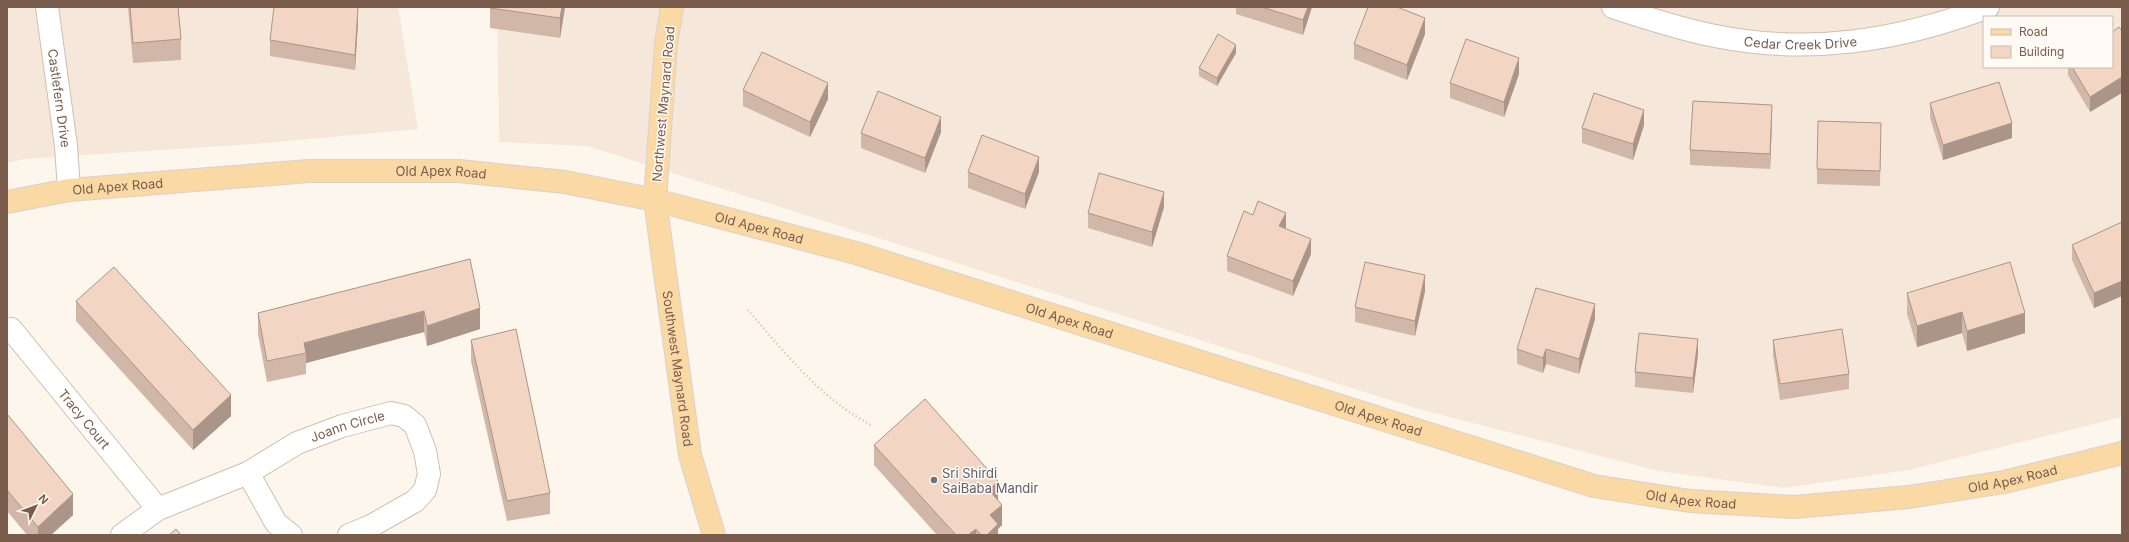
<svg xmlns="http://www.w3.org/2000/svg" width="2129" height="542" font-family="Inter,sans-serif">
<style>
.residential{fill:#f5e8da;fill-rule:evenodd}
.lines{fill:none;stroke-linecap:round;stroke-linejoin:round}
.minor-casing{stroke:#d1beb0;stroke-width:24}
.major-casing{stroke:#dad1cd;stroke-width:24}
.path{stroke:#d9b8a5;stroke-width:2.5;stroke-dasharray:1 3;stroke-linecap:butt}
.minor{stroke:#fff;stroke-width:22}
.major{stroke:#fbd9a5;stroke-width:22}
.wall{fill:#d1b7a8}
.shaded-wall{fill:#aa9588}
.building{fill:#f3d5c3;stroke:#aa9588}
.worship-dot{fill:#6b7280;stroke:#fffaf3;stroke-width:1.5}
.labels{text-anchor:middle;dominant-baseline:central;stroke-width:3;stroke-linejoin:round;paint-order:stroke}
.street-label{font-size:13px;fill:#7a5c4d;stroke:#fffaf3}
.worship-label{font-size:13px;fill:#5b616d;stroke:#fffaf3;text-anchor:start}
</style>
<rect width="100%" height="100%" fill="#fdf6ec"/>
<g class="residential">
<polygon points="7,7 398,7 418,129 253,144 25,159 7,163"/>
<path d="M497,7H2122V417L1909,470L1784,488L1658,471L1415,408L587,146L499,142ZM1984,17H2112V67H1984Z"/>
</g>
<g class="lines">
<defs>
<g id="minor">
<path id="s1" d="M47,7L66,146L69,190"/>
<path id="s2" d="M1613,7C1646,18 1680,29 1715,36C1809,55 1898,41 1988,7"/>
<path id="s3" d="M11,329L158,509"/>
<polyline points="248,473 276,523 291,535"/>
<path id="s4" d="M122,535L158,509L248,473L297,443L342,426L391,413L404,416L415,425L425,451L429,474L425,490L415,501L371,526L349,535"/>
</g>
<g id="major">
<path id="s5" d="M672,7L666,44L655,200L690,455L714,535"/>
<path id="s6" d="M7,202L69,190L309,171H459L565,182L655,200L856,253L1594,486L1690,501L1794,507L1909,497L2004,482L2122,453"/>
</g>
</defs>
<use href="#minor" class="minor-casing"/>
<use href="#major" class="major-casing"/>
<path class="path" d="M748,310C784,352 821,399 871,425"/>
<use href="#minor" class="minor"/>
<use href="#major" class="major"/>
</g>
<g class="wall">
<polygon points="128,7 178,7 181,39 181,60 133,63"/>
<polygon points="490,7 565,7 560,38 490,28"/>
<polygon points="1236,7 1312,7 1303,35 1236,14"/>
<polygon points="358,22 355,70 270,56 270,40"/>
<polygon points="1425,34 1407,80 1354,59 1354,44"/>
<polygon points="1236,53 1217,86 1199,76 1199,68"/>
<polygon points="2068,67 2112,67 2090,112 2068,75"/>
<polygon points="1519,74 1504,117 1450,98 1450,83"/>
<polygon points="743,90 828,99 810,137 743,106"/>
<polygon points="1930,103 2012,138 1943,160 1930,118"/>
<polygon points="1772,121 1770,169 1690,165 1690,150"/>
<polygon points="1644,125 1633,160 1582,143 1582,128"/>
<polygon points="941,132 925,173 861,148 861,133"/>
<polygon points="1881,138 1880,186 1817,184 1817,169"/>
<polygon points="968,172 1039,172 1025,209 968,188"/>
<polygon points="1164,207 1152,247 1088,228 1088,213"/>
<polygon points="1253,215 1286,228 1285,229 1311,254 1293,296 1227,271 1227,256"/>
<polygon points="2122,222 2122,296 2094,308 2072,260 2072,245"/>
<polygon points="470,259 480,329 427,346 424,332 306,363 306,374 267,382 258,334 258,313"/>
<polygon points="1425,291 1415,336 1355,322 1355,307"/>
<polygon points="1907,293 2025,333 1967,351 1962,333 1917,347 1907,314"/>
<polygon points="76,301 231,416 193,450 76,321"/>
<polygon points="1595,319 1579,374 1546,364 1543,373 1517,364 1517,349"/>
<polygon points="471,340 550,493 550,514 507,521 471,361"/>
<polygon points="1773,340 1849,374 1849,389 1780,400 1773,355"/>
<polygon points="1698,354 1693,393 1635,387 1635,372"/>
<polygon points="7,414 73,515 51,535 27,535 7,511"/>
<polygon points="874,445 998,501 1002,525 998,529 998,535 937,535 874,465"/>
</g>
<g class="shaded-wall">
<polygon points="358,7 358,22 355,70 355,55"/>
<polygon points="562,7 565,7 560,38 560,18"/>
<polygon points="1308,7 1312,7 1303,35 1303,20"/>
<polygon points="1425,18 1425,34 1407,80 1407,65"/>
<polygon points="1236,45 1236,53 1217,86 1217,78"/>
<polygon points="1519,58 1519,74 1504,117 1504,102"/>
<polygon points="2122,77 2122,93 2090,112 2090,97"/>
<polygon points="828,83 828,99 810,137 810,122"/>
<polygon points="1772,105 1772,121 1770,169 1770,154"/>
<polygon points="1644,110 1644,125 1633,160 1633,144"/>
<polygon points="941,117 941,132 925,173 925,158"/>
<polygon points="2012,123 2012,138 1943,160 1943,145"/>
<polygon points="1039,157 1039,172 1025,209 1025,194"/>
<polygon points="1164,192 1164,207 1152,247 1152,232"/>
<polygon points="1286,213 1286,228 1279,241 1279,226"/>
<polygon points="1311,239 1311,254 1293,296 1293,281"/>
<polygon points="1425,275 1425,291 1415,336 1415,321"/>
<polygon points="2122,281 2122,296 2094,308 2094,293"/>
<polygon points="1595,304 1595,319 1579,374 1579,359"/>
<polygon points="480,308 480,329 427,346 427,326"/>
<polygon points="424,311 424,332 306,363 306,353 304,343"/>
<polygon points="1962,312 1962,333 1917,347 1917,326"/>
<polygon points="2025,313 2025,333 1967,351 1967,331"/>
<polygon points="1698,339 1698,354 1693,393 1693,378"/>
<polygon points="1546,349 1546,364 1543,373 1543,358"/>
<polygon points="231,395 231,416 193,450 193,430"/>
<polygon points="998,481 998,502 989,490"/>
<polygon points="73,494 73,515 51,535 38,535 38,527"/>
<polygon points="1002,505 1002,525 998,529 998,535 987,535 990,515"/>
<polygon points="976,529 976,535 968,535"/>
</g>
<g class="building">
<polygon points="130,7 178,7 181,39 133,43"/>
<polygon points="274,7 358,7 355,55 270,40"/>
<polygon points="490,7 562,7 560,18 490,8"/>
<polygon points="1262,7 1308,7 1303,20"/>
<polygon points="1368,7 1397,7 1425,18 1407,65 1354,44"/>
<polygon points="2119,27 2122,31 2122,77 2090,97 2072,67 2112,67 2112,32"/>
<polygon points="1218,34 1236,45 1217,78 1199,68"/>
<polygon points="1466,39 1519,58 1504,102 1450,83"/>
<polygon points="762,52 828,83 810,122 743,90"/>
<polygon points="1999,82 2012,123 1943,145 1930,103"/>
<polygon points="878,91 941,117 925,158 861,133"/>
<polygon points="1594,93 1644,110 1633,144 1582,128"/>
<polygon points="1693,101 1772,105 1770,154 1690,150"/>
<polygon points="1818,121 1881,123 1880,171 1817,169"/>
<polygon points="982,135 1039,157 1025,194 968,172"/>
<polygon points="1099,173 1164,192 1152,232 1088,213"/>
<polygon points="1258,201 1286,213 1279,226 1311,239 1293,281 1227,256 1244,211 1253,215"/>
<polygon points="2122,222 2122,281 2094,293 2072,245"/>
<polygon points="470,259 480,308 427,326 424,311 304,343 306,353 267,361 258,313"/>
<polygon points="1365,262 1425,275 1415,321 1355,307"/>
<polygon points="2010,262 2025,313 1967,331 1962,312 1917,326 1907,293"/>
<polygon points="114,267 231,395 193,430 76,301"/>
<polygon points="1536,288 1595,304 1579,359 1546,349 1543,358 1517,349"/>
<polygon points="516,329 550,493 507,501 471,340"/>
<polygon points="1842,329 1849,374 1780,384 1773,340"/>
<polygon points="1639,333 1698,339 1693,378 1635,372"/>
<polygon points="925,399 998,481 989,490 1002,505 990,515 998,524 987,535 981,535 976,529 968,535 956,535 874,445"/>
<polygon points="7,414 73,494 38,527 7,490"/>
<polygon points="176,529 181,535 169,535"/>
</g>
<circle class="worship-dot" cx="934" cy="480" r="4"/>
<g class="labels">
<g class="street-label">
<text stroke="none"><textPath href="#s2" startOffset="192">Cedar Creek Drive</textPath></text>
<text stroke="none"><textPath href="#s1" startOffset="92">Castlefern Drive</textPath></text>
<text transform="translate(663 104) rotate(-85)">Northwest Maynard Road</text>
<text stroke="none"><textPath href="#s6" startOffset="436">Old Apex Road</textPath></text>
<text stroke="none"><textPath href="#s6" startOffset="112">Old Apex Road</textPath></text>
<text stroke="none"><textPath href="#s6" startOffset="760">Old Apex Road</textPath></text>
<text stroke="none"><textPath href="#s6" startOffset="1084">Old Apex Road</textPath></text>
<text stroke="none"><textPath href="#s5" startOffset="364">Southwest Maynard Road</textPath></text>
<text stroke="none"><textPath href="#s6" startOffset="1408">Old Apex Road</textPath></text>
<text stroke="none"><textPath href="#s3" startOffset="116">Tracy Court</textPath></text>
<text stroke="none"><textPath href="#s4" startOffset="252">Joann Circle</textPath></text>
<text stroke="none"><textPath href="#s6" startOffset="2056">Old Apex Road</textPath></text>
<text stroke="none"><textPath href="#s6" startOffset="1732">Old Apex Road</textPath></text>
</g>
<g class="worship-label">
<text x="942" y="473">Sri Shirdi<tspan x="942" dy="15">SaiBaba Mandir</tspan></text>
</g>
</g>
<rect width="2129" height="542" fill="none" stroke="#7a5c4d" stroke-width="16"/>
<rect x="1983" y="16" width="130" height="52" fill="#fffaf3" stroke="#cabbb1"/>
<rect x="1991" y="29" width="20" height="6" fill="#fbd9a5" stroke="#cabbb1"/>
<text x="2019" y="36" font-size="12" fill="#7a5c4d">Road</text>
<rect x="1991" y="46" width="20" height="12" fill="#f3d5c3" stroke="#cabbb1"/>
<text x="2019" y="56" font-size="12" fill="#7a5c4d">Building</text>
<g transform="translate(36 506) rotate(48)" stroke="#fffaf3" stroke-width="3" paint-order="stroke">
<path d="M0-3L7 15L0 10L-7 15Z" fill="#7a5c4d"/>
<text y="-6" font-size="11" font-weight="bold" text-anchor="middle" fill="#7a5c4d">N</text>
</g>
</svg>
